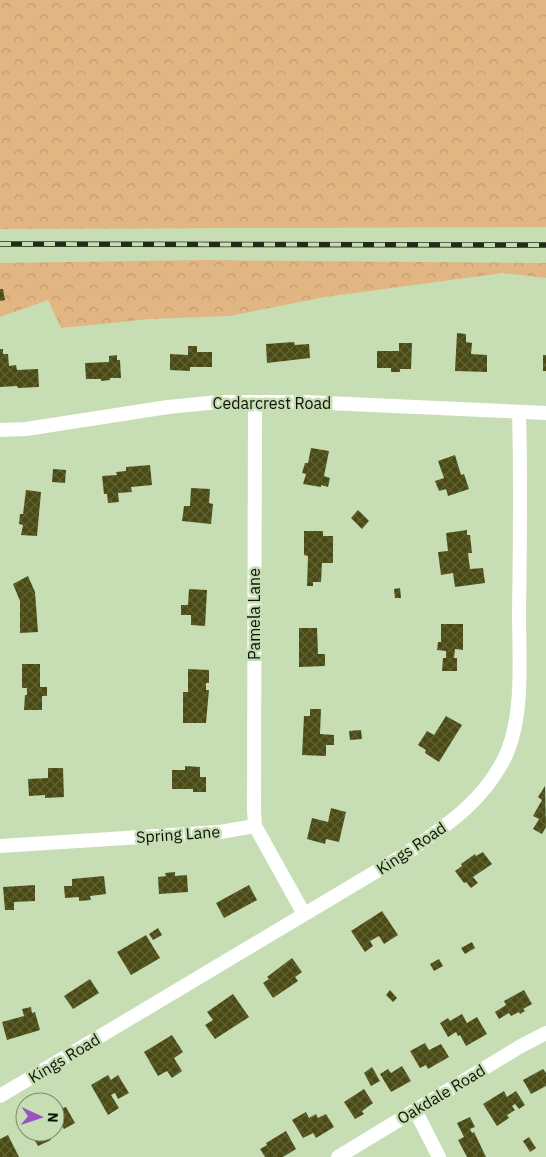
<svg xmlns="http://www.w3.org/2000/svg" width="546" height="1157" font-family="'IBM Plex Sans',sans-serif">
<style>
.forest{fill:url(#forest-crowns)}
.building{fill:url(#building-cross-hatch)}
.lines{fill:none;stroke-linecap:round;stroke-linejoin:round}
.street{stroke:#fff;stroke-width:14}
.rail-casing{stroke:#222b1a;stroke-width:5.5}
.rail{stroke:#c7ddb4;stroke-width:4;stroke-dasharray:11;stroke-linecap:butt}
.labels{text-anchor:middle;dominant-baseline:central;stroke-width:5;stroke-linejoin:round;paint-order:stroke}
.street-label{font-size:16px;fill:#0d1406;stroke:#c7ddb4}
</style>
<defs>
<pattern id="forest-crowns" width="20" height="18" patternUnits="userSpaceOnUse" patternTransform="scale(1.25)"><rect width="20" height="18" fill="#e2b682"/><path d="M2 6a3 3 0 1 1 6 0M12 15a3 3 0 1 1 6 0" fill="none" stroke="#c19c6f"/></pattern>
<pattern id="building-cross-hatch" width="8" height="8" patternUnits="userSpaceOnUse" patternTransform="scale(1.25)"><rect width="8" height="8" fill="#4a4b14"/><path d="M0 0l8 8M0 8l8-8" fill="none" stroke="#606134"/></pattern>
</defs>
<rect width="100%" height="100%" fill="#c7ddb4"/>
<g class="forest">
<polygon points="0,0 546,0 546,227 0,229"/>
<polygon points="205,260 546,263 546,278 503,273 325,297 229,316 150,319 61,328 48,300 0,317 0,263"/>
</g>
<g class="building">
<polygon points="0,289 3,289 5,300 0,301"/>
<polygon points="457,333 466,334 466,342 472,343 471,354 487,355 487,372 455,371"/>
<polygon points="294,342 295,345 309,344 310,358 267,363 266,344"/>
<polygon points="399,343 412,343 411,369 400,369 400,372 391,372 391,368 377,368 377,351 399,351"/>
<polygon points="188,346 197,346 197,352 212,352 212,367 190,367 190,371 170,370 170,354 188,355"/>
<polygon points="0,349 3,349 3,354 8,354 9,366 16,365 17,370 38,369 39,387 18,388 17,386 0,387"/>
<polygon points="117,355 117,360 120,360 121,378 110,378 110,380 101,381 101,379 86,379 85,363 109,362 109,356"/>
<rect x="543" y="355" width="3" height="16"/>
<polygon points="311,448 329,451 324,476 330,478 328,487 321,485 321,487 303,484 306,474 302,473 305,463 308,463"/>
<polygon points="455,455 461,475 464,474 469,489 448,496 446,489 439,491 435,481 444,478 438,461"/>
<polygon points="150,465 152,485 131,487 132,492 118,493 119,502 108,503 107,494 104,494 102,476 117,475 116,472 126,471 126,467"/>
<polygon points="53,469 66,470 65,483 52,482"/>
<polygon points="191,488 210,489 209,503 213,504 211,524 182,521 184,506 190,506"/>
<polygon points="26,490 41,492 37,536 21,535 23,525 19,524 20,514 23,514"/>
<polygon points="358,510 369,521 362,529 351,518"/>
<polygon points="467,530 467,535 470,535 472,553 468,553 470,569 483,568 485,583 455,587 453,573 441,575 438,552 448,551 446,533"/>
<polygon points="304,531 323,531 323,536 333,536 333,563 322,563 321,582 313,582 313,586 307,586 308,556 304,555"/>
<polygon points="28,576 35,592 38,632 20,633 20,601 13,584"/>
<polygon points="400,588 401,598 395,598 394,589"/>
<polygon points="189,589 207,590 205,626 191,625 191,615 181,615 181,605 188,605"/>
<polygon points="441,624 463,624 463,650 455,649 454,658 457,658 457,671 442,671 443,658 446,658 446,651 437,650 438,642 441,642"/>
<polygon points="299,628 317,628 318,654 325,654 325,666 299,667"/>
<polygon points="22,664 40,664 40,687 47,687 47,696 42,696 42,710 24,710 25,695 27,695 27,688 22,688"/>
<polygon points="188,669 209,670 209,683 206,683 206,690 209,690 206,723 183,723 183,692 188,692"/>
<polygon points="310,709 321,709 320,734 334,735 334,745 326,745 326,756 302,755 304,716 310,716"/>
<polygon points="446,716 462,725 439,762 425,753 426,750 418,745 427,731 434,735"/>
<polygon points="361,730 362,739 350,740 349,731"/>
<polygon points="185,766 200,767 200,777 206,777 206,792 193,792 193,789 172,789 172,770 185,770"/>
<polygon points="48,768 63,768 64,797 45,798 45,795 29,796 28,779 48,778"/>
<polygon points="545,786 546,827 542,834 533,829 539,819 533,816 542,800 538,797"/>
<polygon points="331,808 346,812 339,842 326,839 325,844 307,839 312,818 328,822"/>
<polygon points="483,852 492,864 473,877 478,883 471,888 466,882 464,883 455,871 462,866 461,864 475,854 476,856"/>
<polygon points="175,872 175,876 187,875 188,892 159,894 158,877 166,876 165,873"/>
<polygon points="104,876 106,894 90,896 91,900 79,901 79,897 65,898 64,886 72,886 72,879"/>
<polygon points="35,885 35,901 14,902 14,910 5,910 3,887"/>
<polygon points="249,885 257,900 224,918 216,903"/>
<polygon points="382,911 398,935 384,944 379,936 370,941 373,946 365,952 351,931"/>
<polygon points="158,928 162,935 153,940 149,934"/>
<polygon points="146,935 160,958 131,975 117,952"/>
<polygon points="472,942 475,948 465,954 461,948"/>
<polygon points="292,958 302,972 295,977 298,981 273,998 263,983 269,979 267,977"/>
<polygon points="439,959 443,966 434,971 430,964"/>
<polygon points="90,979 99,993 73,1009 64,996"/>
<polygon points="390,990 397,998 393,1002 386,995"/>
<polygon points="524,990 532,1004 523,1009 525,1011 520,1014 519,1012 511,1016 509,1013 499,1019 495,1012 506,1005 504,1001"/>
<polygon points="233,994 249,1017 215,1039 205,1025 213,1020 207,1012"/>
<polygon points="31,1007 32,1013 35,1012 40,1030 7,1040 2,1022 24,1016 22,1009"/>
<polygon points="462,1014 467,1023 477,1017 487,1034 466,1046 460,1035 458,1036 456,1032 448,1037 440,1023 448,1018 450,1021"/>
<polygon points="172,1035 183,1052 174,1058 182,1071 172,1078 167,1071 158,1076 144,1052"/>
<polygon points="425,1043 429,1050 441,1044 449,1057 428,1069 426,1065 420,1068 410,1051"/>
<polygon points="402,1066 411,1081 391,1092 380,1074 388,1069 391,1073"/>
<polygon points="372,1067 380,1081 371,1086 364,1073"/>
<polygon points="543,1069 546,1073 546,1086 531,1094 523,1080"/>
<polygon points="108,1075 111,1080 118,1075 129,1093 118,1099 115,1093 111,1095 119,1108 108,1115 91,1085"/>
<polygon points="364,1089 373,1103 362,1111 364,1114 355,1119 344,1102"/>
<polygon points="504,1091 507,1097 516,1091 525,1105 519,1109 515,1104 512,1106 515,1110 507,1115 509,1118 497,1126 483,1104"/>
<polygon points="61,1105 63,1108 66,1107 75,1123 64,1129 61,1125 55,1128 55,1108"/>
<polygon points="306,1112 309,1118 316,1114 318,1118 326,1114 334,1127 316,1138 313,1133 303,1138 292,1120"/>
<polygon points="470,1117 475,1127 470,1129 472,1133 474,1132 486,1157 467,1157 458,1140 464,1137 457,1123"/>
<polygon points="286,1131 296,1149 283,1157 265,1157 260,1149 267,1145 266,1143"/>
<polygon points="30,1132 47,1132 51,1140 38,1146"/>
<polygon points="8,1135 19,1157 0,1157 0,1139"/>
<polygon points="529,1137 536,1148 530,1152 523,1141"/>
</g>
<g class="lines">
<g class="street">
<polyline points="0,430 26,429 168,407 219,402 305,402 546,413"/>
<polyline points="255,826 254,808 255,402"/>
<polyline points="0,846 220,832 255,826 304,914"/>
<path d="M0,1096L407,853C445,826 479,805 502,763C525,721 519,660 519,614C520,547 521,480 519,413"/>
<polyline points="415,1110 439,1157"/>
<polyline points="338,1157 521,1046 546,1033"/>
</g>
<defs>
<polyline id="rail" points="0,244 546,245"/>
</defs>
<use href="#rail" class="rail-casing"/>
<use href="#rail" class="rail"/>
</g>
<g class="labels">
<g class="street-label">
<text x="272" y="403">Cedarcrest Road</text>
<text transform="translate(254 614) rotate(-90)">Pamela Lane</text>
<text transform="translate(178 834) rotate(-4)">Spring Lane</text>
<text transform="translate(411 848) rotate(-34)">Kings Road</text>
<text transform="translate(64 1058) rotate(-31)">Kings Road</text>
<text transform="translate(441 1094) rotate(-31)">Oakdale Road</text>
</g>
</g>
<g transform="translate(40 1117) rotate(93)"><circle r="24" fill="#c7ddb4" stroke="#7d8d6e"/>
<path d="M0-4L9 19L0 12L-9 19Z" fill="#9a52c5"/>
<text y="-8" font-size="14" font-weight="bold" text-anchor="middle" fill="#0d1406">N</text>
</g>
</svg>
